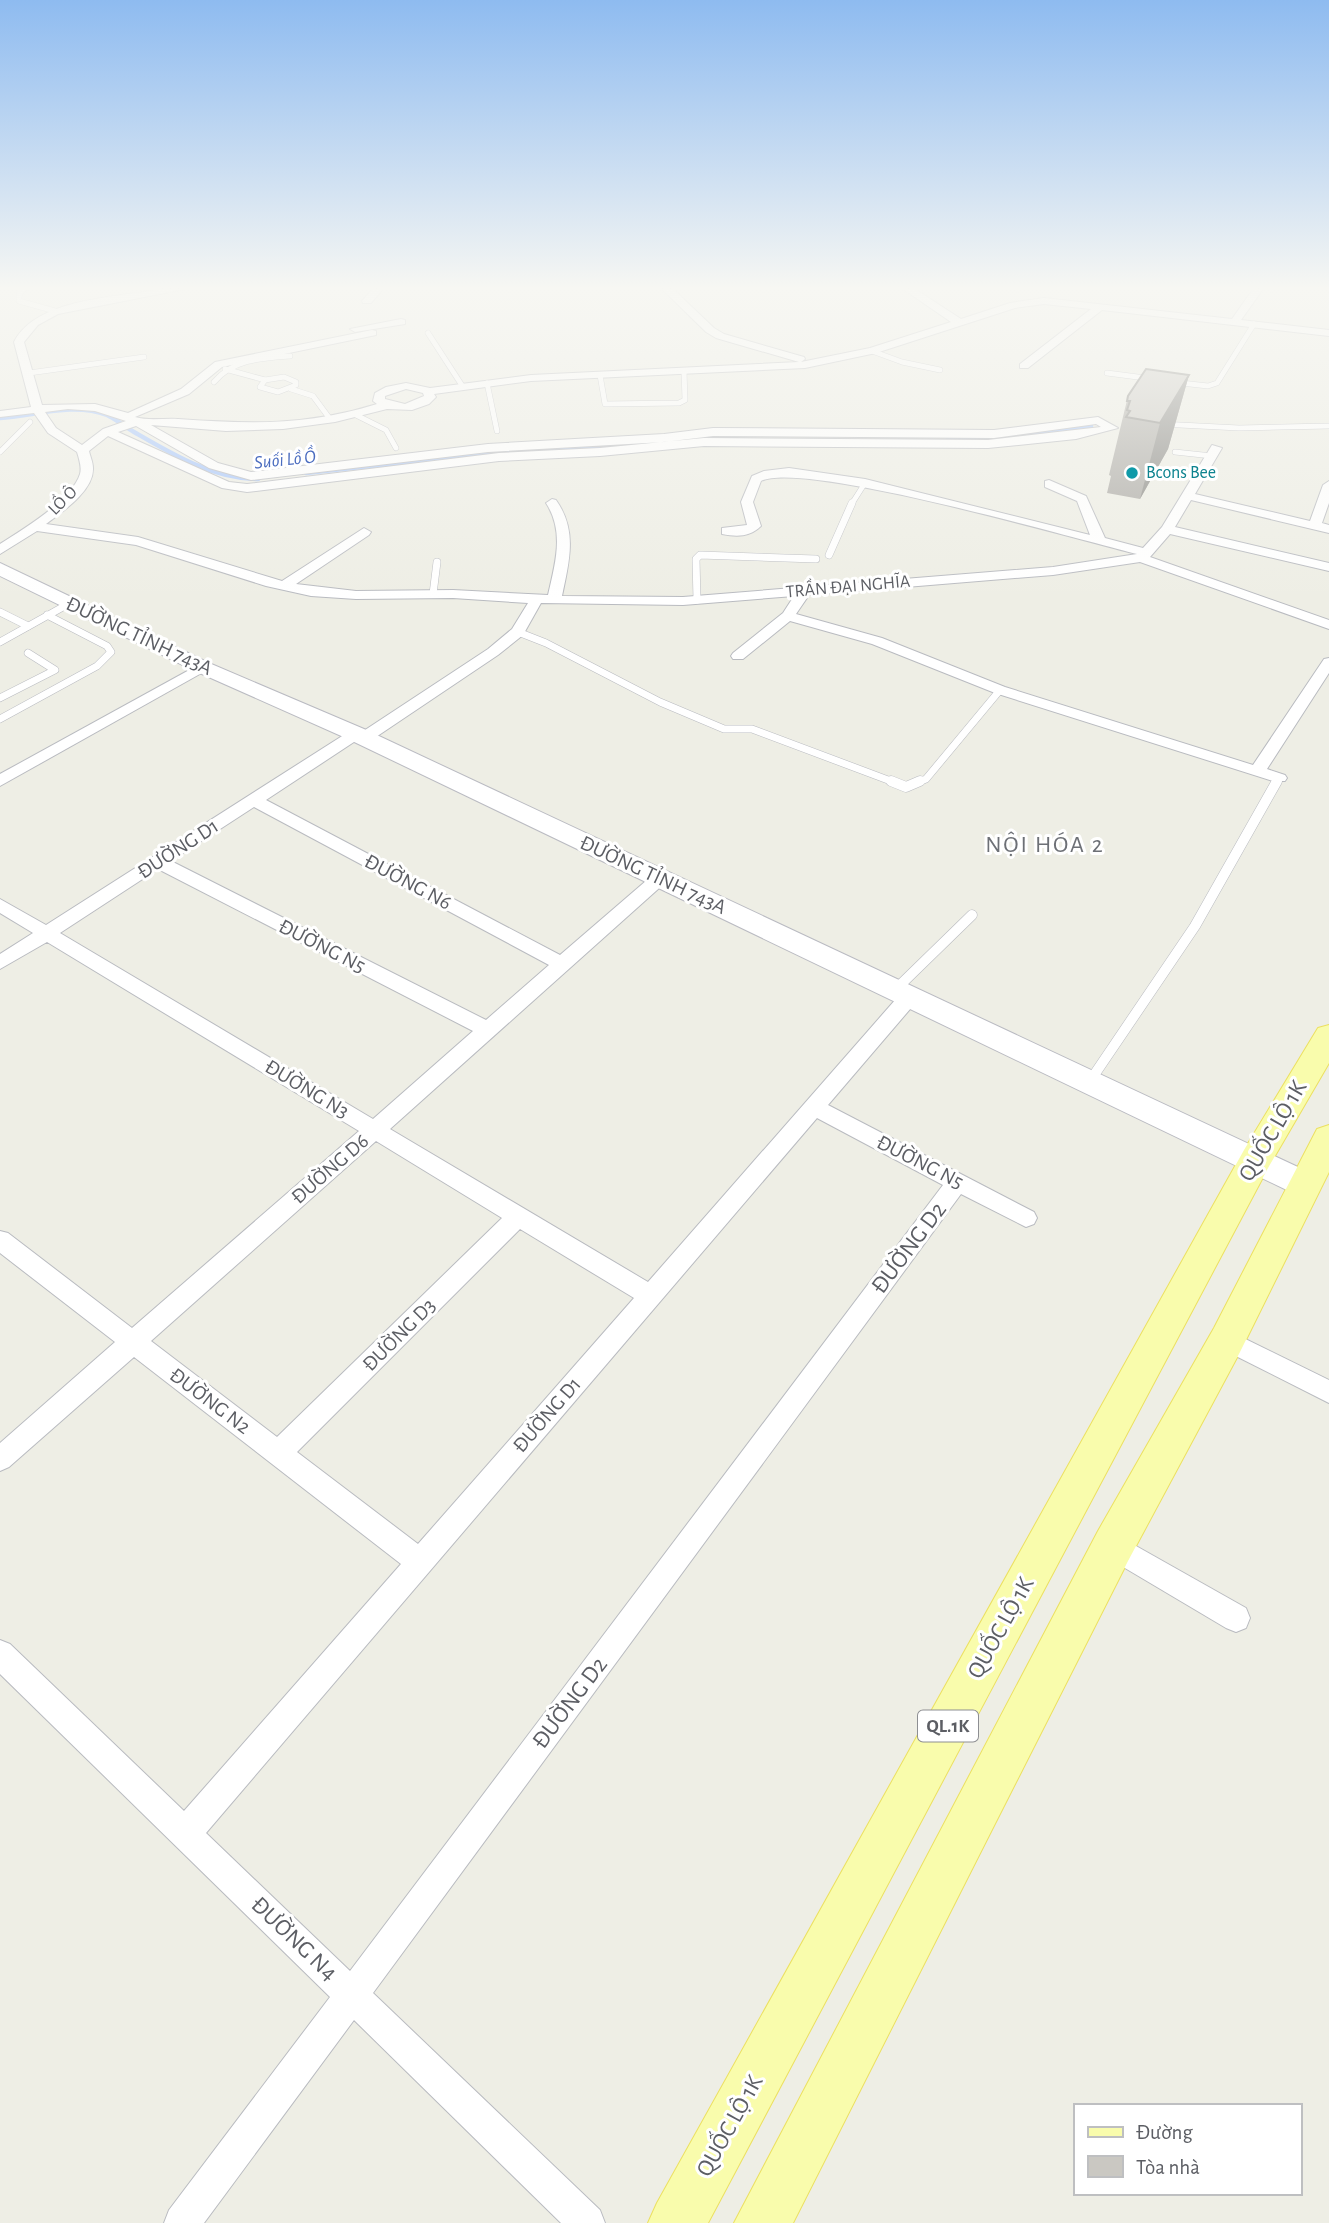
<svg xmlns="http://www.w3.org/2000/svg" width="1329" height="2223" font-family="'Alegreya Sans',sans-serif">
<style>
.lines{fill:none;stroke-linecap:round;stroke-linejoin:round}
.stream{stroke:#a7c6fc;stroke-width:4.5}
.service-far2-casing{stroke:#b9bbc0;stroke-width:6}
.service-far1-casing{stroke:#b9bbc0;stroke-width:8}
.service-casing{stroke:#b9bbc0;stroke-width:11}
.minor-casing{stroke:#b9bbc0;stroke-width:2}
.secondary-casing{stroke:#babbc2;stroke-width:2}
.primary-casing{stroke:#ece060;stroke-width:2}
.service-far2{stroke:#fff;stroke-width:5}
.service-far1{stroke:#fff;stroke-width:7}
.service{stroke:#fff;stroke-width:10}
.minor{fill:#fff;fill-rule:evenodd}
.secondary{fill:#fff;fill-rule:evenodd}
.primary{fill:#f9fcac;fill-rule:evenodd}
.wall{fill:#aeaca7}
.shaded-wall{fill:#8d8c88}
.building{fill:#cac8c2;stroke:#8d8c88;stroke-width:2}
.culture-dot{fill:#0f9aa8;stroke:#fff;stroke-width:2.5}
.labels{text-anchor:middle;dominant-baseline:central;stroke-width:6;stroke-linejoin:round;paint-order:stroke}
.far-culture-label{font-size:18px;fill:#0d838f;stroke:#fff;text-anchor:start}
.far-street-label{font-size:18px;fill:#5c5e64;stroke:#fff}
.far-water-label{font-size:19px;font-style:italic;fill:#4a6cbf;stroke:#fff}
.shield{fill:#fff;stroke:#8d8e92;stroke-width:2}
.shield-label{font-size:19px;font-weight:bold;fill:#5c5e64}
.street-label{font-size:21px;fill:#5c5e64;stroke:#fff}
.quarter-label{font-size:24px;letter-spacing:2px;fill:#6d7076;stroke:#fff}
.near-street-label{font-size:24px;fill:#5c5e64;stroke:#fff}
</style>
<rect width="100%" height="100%" fill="#eeeee5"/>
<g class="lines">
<g class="stream">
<path d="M0,418C34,416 73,402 107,415C116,419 125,427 134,432C172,454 213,479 258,479"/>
<polyline points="948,438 1001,439 1091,426"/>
<polyline points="306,473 492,453 634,444"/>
</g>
<defs>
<g id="service-far2">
<polyline points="24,289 19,295 19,301 55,311"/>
<polyline points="428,333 463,387"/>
<polyline points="872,351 902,362 940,370"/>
<polyline points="225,369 265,380"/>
<polyline points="29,373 144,357"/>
<polyline points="1107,373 1153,379"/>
<polyline points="600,375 605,404 679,403 685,400 684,371"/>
<polygon points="284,377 296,382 296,385 278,392 260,387 265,380"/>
<path d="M214,382C233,359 262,358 290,356"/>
<polyline points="1172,382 1208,386 1217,383 1254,324"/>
<polyline points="487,383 497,431"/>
<polyline points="291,389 313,396 330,419"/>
<polyline points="356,415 386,430 396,448"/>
<polyline points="1160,424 1239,428 1329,426"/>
<polyline points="0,452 30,422"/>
<polyline points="1175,452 1212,456"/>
<polyline points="851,505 865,483"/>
</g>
<g id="service-far1">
<polyline points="829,555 852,503"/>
<polyline points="433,594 437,562"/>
<polyline points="697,600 696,559 700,555 816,559"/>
<polyline points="0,612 28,626"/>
<polyline points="518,632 546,643 660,702 724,729 752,729 896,783"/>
<polyline points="0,642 70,603"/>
<polyline points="0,698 55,670 28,653"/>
<polyline points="0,719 97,666 111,652 107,646 47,615"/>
<polyline points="916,783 926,779 1000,690"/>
<polyline points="1276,783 1279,778"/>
</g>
<g id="service">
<polyline points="891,781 906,787 920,781"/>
<polyline points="896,989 972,915"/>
<polyline points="1090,1081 1195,926 1277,781"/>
</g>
<g id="minor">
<path d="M163,289H185L58,314L38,325L24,342L42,405L95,404L128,413L181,389L215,362L372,330L376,331V335L222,367L189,394L135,417C148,421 165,418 178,419C249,424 307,426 377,404L373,401L375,393L386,387L406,383L430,388L531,375L799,362L716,338L706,332L662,289H673L714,328L724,334L804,357L805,359L801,362L870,348L951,322L903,289H915L961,319L1010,303L1044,298L1232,319L1253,289H1263L1241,320L1329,330V336L1102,310L1028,368H1020V364L1091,309L1044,304L1015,308L876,353L805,368L531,381L434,394L436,397L429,404L412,410L387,409L335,422L283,429L226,431L151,425L218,463L251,472L488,444L664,434L713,428L994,430L1098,417L1118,428L1076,439L988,448L704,446L600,456L499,461L247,492L222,488L108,436L89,451C90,456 93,462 93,468C94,491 62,512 46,524L138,537L282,581L364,528L371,532L369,535L296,584L356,591L453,590L548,595C555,564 565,532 546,503L552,499L556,500C578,531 569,562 562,596L683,597L1053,567L1137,554C1076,539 803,460 761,481L753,502L761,526C750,537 737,537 722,534V528L747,525L741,502L752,476L764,471L789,468L865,479L1090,535L1077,501L1045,487V481L1049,480L1086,496L1105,538L1143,548L1162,527L1212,445L1222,448L1195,494L1310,521L1323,485L1329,481V503L1322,523L1329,525V533L1191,500L1175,527L1329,563V571L1170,534L1150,557L1329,620V629L1140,562L1053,575L809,595L796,614L882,638L1005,687L1253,765L1324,659L1329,658V673L1267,769L1285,775L1287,778L1285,781H1273L995,693L872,644L790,621L743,659H733L731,656L733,653L783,613L794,596L683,605L541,603L523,635L498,655L370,741L357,740L266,800L560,955L654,874H666L669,878L666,882L390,1129L648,1282L903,991H917L920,996L917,1001L828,1105L1034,1212L1037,1218L1034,1224L1026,1227L961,1194L373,1993L600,2210L605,2223H561L354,2020L204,2223H164L169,2210L330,1997L0,1674V1640L10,1644L184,1811L401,1564L134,1357L9,1467L0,1471V1443L115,1342L0,1253V1231L8,1233L132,1328L359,1131L47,942L0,969V954L33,933L0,913V899L46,925L350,731L362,732L488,649L512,629L528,603L453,598L356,599L311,596L266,586L136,545L37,531L0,554V544C22,530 72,500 80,474C82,467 79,459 77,452L48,433L34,413L0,417V411L31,407L14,342C36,298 119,297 163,289ZM406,389L423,393L424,396L405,404L385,399V396ZM68,409L95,411L126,421L103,429L82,445L56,428L45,412ZM1096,424L1101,427L988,440L704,438L600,448L499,453L247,484L229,482L118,432L136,426L209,468L251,480L488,452L664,442L713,436L994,438ZM254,807L549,965L486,1020L171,861ZM158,869L473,1031L373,1119L60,933ZM817,1118L943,1185L350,1971L206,1833ZM376,1141L502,1218L277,1437L151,1341ZM520,1229L634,1298L418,1544L297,1452Z"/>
<polygon points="373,289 383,289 371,303 363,303 362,301"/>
<polygon points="401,319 405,320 405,324 355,332 350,329"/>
<polygon points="202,663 207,664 209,667 207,670 0,786 0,774"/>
<polygon points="1227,1330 1329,1380 1329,1403 1218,1347 1215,1340 1218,1333"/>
<polygon points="1113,1533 1246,1608 1250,1618 1246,1628 1236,1632 1226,1628 1103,1555 1100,1546 1103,1537"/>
</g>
<polygon id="secondary" points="0,563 209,663 364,729 1315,1175 1320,1184 1315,1193 1304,1196 1293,1193 348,739 195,671 0,576"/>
<g id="primary">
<polygon points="1329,1025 1329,1063 1268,1168 708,2223 648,2223 657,2203 1244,1150 1318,1028"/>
<polygon points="1329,1125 1329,1172 1240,1352 1128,1561 793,2223 734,2223 1098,1531 1214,1328 1317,1129"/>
</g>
</defs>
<use href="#service-far2" class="service-far2-casing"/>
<use href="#service-far1" class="service-far1-casing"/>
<use href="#service" class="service-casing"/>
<use href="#minor" class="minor-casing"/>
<use href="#secondary" class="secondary-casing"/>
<use href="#primary" class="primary-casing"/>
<use href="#service-far2" class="service-far2"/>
<use href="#service-far1" class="service-far1"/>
<use href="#service" class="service"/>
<use href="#minor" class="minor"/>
<use href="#secondary" class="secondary"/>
<use href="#primary" class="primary"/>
</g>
<polygon class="wall" points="1189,375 1168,449 1140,499 1107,493 1111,476 1109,475 1128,396"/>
<polygon class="shaded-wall" points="1189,375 1168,449 1140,499 1160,423"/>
<polygon class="building" points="1146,369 1189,375 1160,423 1126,417 1130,411 1127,410 1130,401 1127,401 1128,396"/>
<linearGradient id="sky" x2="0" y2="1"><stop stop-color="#8ebbf0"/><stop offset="0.48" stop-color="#f7f7f3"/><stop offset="1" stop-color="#f7f7f3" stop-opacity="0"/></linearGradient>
<rect width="1329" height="600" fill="url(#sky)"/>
<circle class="culture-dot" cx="1132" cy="473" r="7"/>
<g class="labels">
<g class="far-culture-label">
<text x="1146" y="473">Bcons Bee</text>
</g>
<g class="far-street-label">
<text transform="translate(63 501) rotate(-45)">LỒ Ô</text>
<text transform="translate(848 587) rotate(-5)">TRẦN ĐẠI NGHĨA</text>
</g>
<g class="far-water-label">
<text transform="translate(285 460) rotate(-6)">Suối Lồ Ồ</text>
</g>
<rect class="shield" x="918" y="1710.5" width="60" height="31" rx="5"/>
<g class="shield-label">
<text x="948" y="1726">QL.1K</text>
</g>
<g class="street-label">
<text transform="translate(139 636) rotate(25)">ĐƯỜNG TỈNH 743A</text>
<text transform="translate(178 849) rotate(-33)">ĐƯỜNG D1</text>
<text transform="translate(653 875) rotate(25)">ĐƯỜNG TỈNH 743A</text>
<text transform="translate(408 882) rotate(28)">ĐƯỜNG N6</text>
<text transform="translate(322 946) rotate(27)">ĐƯỜNG N5</text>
<text transform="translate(307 1089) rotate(31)">ĐƯỜNG N3</text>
<text transform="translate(920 1162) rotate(27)">ĐƯỜNG N5</text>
<text transform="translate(330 1169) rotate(-41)">ĐƯỜNG D6</text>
<text transform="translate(399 1335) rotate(-45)">ĐƯỜNG D3</text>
<text transform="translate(210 1401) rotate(37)">ĐƯỜNG N2</text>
<text transform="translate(547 1415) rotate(-49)">ĐƯỜNG D1</text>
</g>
<g class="quarter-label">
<text x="1045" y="845">NỘI HÓA 2</text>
</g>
<g class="near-street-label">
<text transform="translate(1273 1131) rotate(-60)">QUỐC LỘ 1K</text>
<text transform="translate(909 1248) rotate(-53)">ĐƯỜNG D2</text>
<text transform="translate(1001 1628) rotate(-61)">QUỐC LỘ 1K</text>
<text transform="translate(570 1703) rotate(-53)">ĐƯỜNG D2</text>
<text transform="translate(294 1939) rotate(44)">ĐƯỜNG N4</text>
<text transform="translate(730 2126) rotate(-61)">QUỐC LỘ 1K</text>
</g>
</g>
<rect x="1074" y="2104" width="228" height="91" fill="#ffffff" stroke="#bebfc1" stroke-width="2"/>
<rect x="1088" y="2127" width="35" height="10" fill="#f9fcac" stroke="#bebfc1" stroke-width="2"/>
<text x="1136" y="2139" font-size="21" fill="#5c5e64">Đường</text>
<rect x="1088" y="2156" width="35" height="21" fill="#cac8c2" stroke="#bebfc1" stroke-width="2"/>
<text x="1136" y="2174" font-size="21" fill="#5c5e64">Tòa nhà</text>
</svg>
